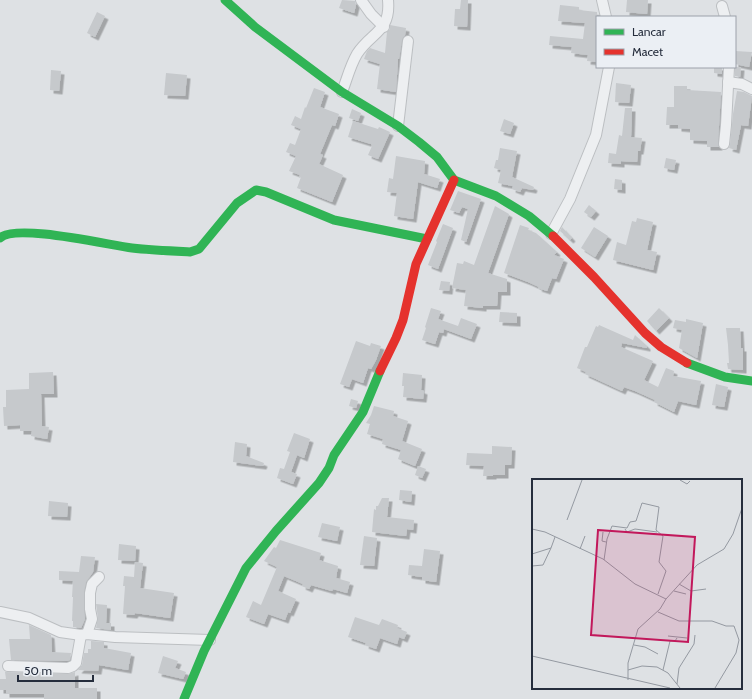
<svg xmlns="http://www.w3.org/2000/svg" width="752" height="699" font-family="Cabin,sans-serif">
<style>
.building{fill:#c6c9cc;filter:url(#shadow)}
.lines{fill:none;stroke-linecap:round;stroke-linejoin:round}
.street-casing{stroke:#bcbfc2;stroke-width:12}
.street{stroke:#edeff1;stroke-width:10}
.fast{stroke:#30b455;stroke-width:9}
.jam{stroke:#e5322d;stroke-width:9}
.inset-road{fill:none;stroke:#9499a1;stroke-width:1}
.view{fill:#c2185b;fill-opacity:0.15;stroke:#c2185b;stroke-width:2}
.inset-edge{fill:none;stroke:#252d3c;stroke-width:2}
</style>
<defs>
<filter id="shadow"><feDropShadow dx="3.5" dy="3.5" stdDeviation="0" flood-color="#0004"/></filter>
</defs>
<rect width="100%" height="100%" fill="#dee1e4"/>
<g class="building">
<polygon points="342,0 355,1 356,5 354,13 339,8"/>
<polygon points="461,0 468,0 467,27 454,26 455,9 460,9"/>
<polygon points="627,0 648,0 647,14 626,12"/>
<polygon points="560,5 579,7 579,10 597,12 597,62 587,61 588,55 571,53 572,47 549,45 550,36 583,39 585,23 558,21"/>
<polygon points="97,12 105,16 95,37 87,33"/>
<polygon points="390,25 406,28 405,35 402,40 399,59 398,59 396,92 377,89 380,64 364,59 367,51 370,48 385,53 387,32 390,29"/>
<polygon points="735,51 752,52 749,67 735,64"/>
<polygon points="714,67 722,67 722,74 714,73"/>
<polygon points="735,67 741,67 740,77 735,76"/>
<polygon points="51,70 61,71 59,91 50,90"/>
<polygon points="166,73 187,75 185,96 164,95"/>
<polygon points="616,83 631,85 629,103 615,102"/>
<polygon points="674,86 687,86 687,90 721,92 718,143 719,147 707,147 707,141 690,140 690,129 678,128 678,125 666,125 667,107 674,107"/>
<polygon points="314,88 325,92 320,107 339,114 335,126 332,125 320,154 323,155 319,164 343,175 332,202 297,188 301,177 299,177 300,175 289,171 296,156 286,152 290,143 295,145 301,129 291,125 295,116 301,119 305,107 306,108"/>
<polygon points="737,91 744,92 752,96 748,126 741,125 736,150 729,148 730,145 733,114"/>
<polygon points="625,108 632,108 631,137 642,138 640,151 638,151 637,162 621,161 621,164 608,163 609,153 616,154 619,135 622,136"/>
<polygon points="352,109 361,113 358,121 349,118"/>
<polygon points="504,119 514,123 510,134 500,131"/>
<polygon points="353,121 378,129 379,127 390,132 378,159 368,155 372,146 371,144 348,137"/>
<polygon points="500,148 517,151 512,177 534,187 533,190 522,188 520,192 512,189 513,186 498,183 501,170 494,168 496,160 498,160"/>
<polygon points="396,156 425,161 424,174 440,179 437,188 418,182 413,219 394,216 397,193 387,192 389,178 393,179"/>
<polygon points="666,158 676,160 674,170 664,168"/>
<polygon points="615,179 622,180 622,190 614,189"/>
<polygon points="458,191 481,199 466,242 461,240 468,209 462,207 459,213 450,210"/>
<polygon points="589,205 596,211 591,217 584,212"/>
<polygon points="495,206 509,214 488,273 507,279 507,292 498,292 497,306 483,306 483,308 464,306 466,290 452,288 457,263 463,264 464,261 474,265"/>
<polygon points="637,218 653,222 647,250 657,252 653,270 613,260 617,242 626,245 632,221 636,222"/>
<polygon points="443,224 453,228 438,269 428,265 437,242 436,241"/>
<polygon points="520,225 529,228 528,230 536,233 557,252 554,255 564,259 556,279 552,278 547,291 538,288 539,287 528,282 504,273"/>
<polygon points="562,227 572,238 570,240 560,231"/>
<polygon points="594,227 608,236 595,257 581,248"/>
<polygon points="441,281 450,282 449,291 439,290"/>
<polygon points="431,308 441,311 438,319 458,326 461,318 477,324 471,339 444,329 443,333 439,332 435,344 422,340 426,328 425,327"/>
<polygon points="659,308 669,318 656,331 647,321"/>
<polygon points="500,312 517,313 517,323 499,322"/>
<polygon points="686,319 703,323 697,358 679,348 682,330 673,328 675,320 686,322"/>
<polygon points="599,325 633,340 635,335 636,336 647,346 647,348 622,343 621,347 653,361 644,380 658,387 666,368 674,371 673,376 701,381 696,405 678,401 674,412 654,402 655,400 635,391 624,387 622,391 585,374 586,372 577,368 585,347 587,347 596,326 598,327"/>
<polygon points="726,328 740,328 741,348 743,348 743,370 728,369 727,363 729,363 728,345"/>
<polygon points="356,341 370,346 371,343 381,346 376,360 371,369 368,368 363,383 352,379 349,387 340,384"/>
<polygon points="53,372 54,394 41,394 42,426 49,427 47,439 31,436 32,431 20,431 20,425 4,426 3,407 6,407 6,390 29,389 29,373"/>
<polygon points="403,373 422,375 421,390 424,391 423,399 403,397 404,386 402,386"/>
<polygon points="716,384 728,387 724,407 712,405"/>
<polygon points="351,399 358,401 356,408 349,406"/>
<polygon points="374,406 394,411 393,416 408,421 402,441 422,449 415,466 398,459 401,450 382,444 383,439 367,434 370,424 366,423 371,415"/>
<polygon points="294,433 310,439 304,458 297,455 291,472 297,474 293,484 277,478 280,468 284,469 290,452 287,451"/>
<polygon points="235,442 247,444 246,456 264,463 263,466 233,462"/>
<polygon points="492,446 512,447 511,465 505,465 505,475 493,475 493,476 483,476 484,466 466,465 467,453 492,454"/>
<polygon points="418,466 426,469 422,478 415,475"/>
<polygon points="400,490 412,491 411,502 399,500"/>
<polygon points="382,498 389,498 387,517 414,520 413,530 407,529 406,536 372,532 374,509 376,510 376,506 378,506"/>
<polygon points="49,501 68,503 67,517 48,516"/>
<polygon points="322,523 340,527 337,541 318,537"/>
<polygon points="364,536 377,538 374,566 360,565"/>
<polygon points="280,540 321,553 319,560 338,566 336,578 350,582 347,593 333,589 332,591 311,585 309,589 302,586 303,584 284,576 278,591 296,599 290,613 288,612 285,620 268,614 264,624 246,617 253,601 261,605 277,567 264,561 274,547 276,548"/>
<polygon points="119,544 136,546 135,561 118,560"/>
<polygon points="424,549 440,551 436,582 422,580 422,577 408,575 409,565 422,566"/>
<polygon points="81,556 95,557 93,572 86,582 84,592 84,609 85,619 81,628 73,627 73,621 72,621 73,597 72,597 73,581 59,580 59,571 79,572"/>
<polygon points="135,562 143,563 140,588 174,593 170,618 135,613 134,615 123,614 125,586 123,586 124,576 134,577"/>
<polygon points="96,604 107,605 106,623 111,623 111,630 96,628 98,618"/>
<polygon points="355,617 379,625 382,619 398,625 397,628 407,632 404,639 399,637 397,644 380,638 376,649 365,645 366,643 348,637"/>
<polygon points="29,625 51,635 52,652 71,653 70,660 67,661 11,660 9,639 30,639"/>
<polygon points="91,641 104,642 104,648 131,653 128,670 99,665 98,671 78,670 82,665 84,653 88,653 88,649 91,649"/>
<polygon points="163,656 178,661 175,668 186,672 183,679 158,673"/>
<polygon points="5,672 68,674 75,672 75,688 97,688 97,699 44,699 44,694 6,694 6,690 0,690 0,679 6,679"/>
</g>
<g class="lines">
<defs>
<g id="street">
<polyline points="361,0 371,14 384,27"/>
<polyline points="602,0 606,17"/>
<polyline points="722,6 725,17"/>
<polyline points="728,82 742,84 752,89"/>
<path d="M342,92C347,79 350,66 357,54C371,32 391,32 388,0"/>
<polyline points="398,126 408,41"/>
<polyline points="724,144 726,125 729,67"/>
<polyline points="551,234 570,199 596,135 609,67"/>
<polyline points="0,612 29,618 60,632 81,635 87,634 115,637 210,640"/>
<polyline points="87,634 92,619 90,609 90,593 92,584 99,577"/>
<polyline points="8,666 68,668 73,666 76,663 81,635"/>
</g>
</defs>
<use href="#street" class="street-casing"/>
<use href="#street" class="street"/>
<g class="fast">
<polyline points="225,0 255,27 342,92 398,126 419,142 437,157 454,180 496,196 529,216 553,236"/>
<path d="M0,238C15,223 108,245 132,248C151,250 171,251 190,252L199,249L237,203L256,190L266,192L334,220L427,239"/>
<polyline points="687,363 725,377 752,381"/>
<polyline points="184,699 204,651 246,568 276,531 319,483 329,468 334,455 363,412 380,371"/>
</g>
<g class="jam">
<polyline points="553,236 594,277 645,333 661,347 687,363"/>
<polyline points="380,371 396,338 403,320 416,264 454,180"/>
</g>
</g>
<g transform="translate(532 479)">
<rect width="210" height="210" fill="#dee1e4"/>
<path class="inset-road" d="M148,1L155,5L158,2M35,41L50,1M0,50L13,53L71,80L103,105L134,120M93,50L95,53L103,50L125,53M71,53L70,62L74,63M48,70L53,57M0,75L19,69L23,58M72,81L75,60L80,47L95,49L98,43L104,42L110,24L127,28L124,51L131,57L127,83L134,92L126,115M0,87L11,86L19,69M147,105L159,112L174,110M142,112L154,115M126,133L147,142H180L194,147H202L207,161L204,174L183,209M136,157L155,159M102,166L113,168L126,175M0,177L138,209M96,191L110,187L125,188L136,194L148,209M131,191L138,162H143L145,159M96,201V184L106,150L128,130L134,120L165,86L192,70L201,55L210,29M145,205L147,189L162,165L163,156"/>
<path class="view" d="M66,51L163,58L156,163L59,156Z"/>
<rect width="210" height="210" class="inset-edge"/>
</g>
<rect x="596" y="16" width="140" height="52" fill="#ebeff4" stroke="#9ca1aa"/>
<rect x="604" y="29" width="20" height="6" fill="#30b455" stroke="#9ca1aa"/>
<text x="632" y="36" font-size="12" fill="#252d3c">Lancar</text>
<rect x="604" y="49" width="20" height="6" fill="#e5322d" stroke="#9ca1aa"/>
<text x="632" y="56" font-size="12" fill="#252d3c">Macet</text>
<path d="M18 675v6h75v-6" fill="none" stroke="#252d3c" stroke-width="2"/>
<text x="24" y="675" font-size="12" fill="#252d3c" stroke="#ebeff4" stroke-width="3" paint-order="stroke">50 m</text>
</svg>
